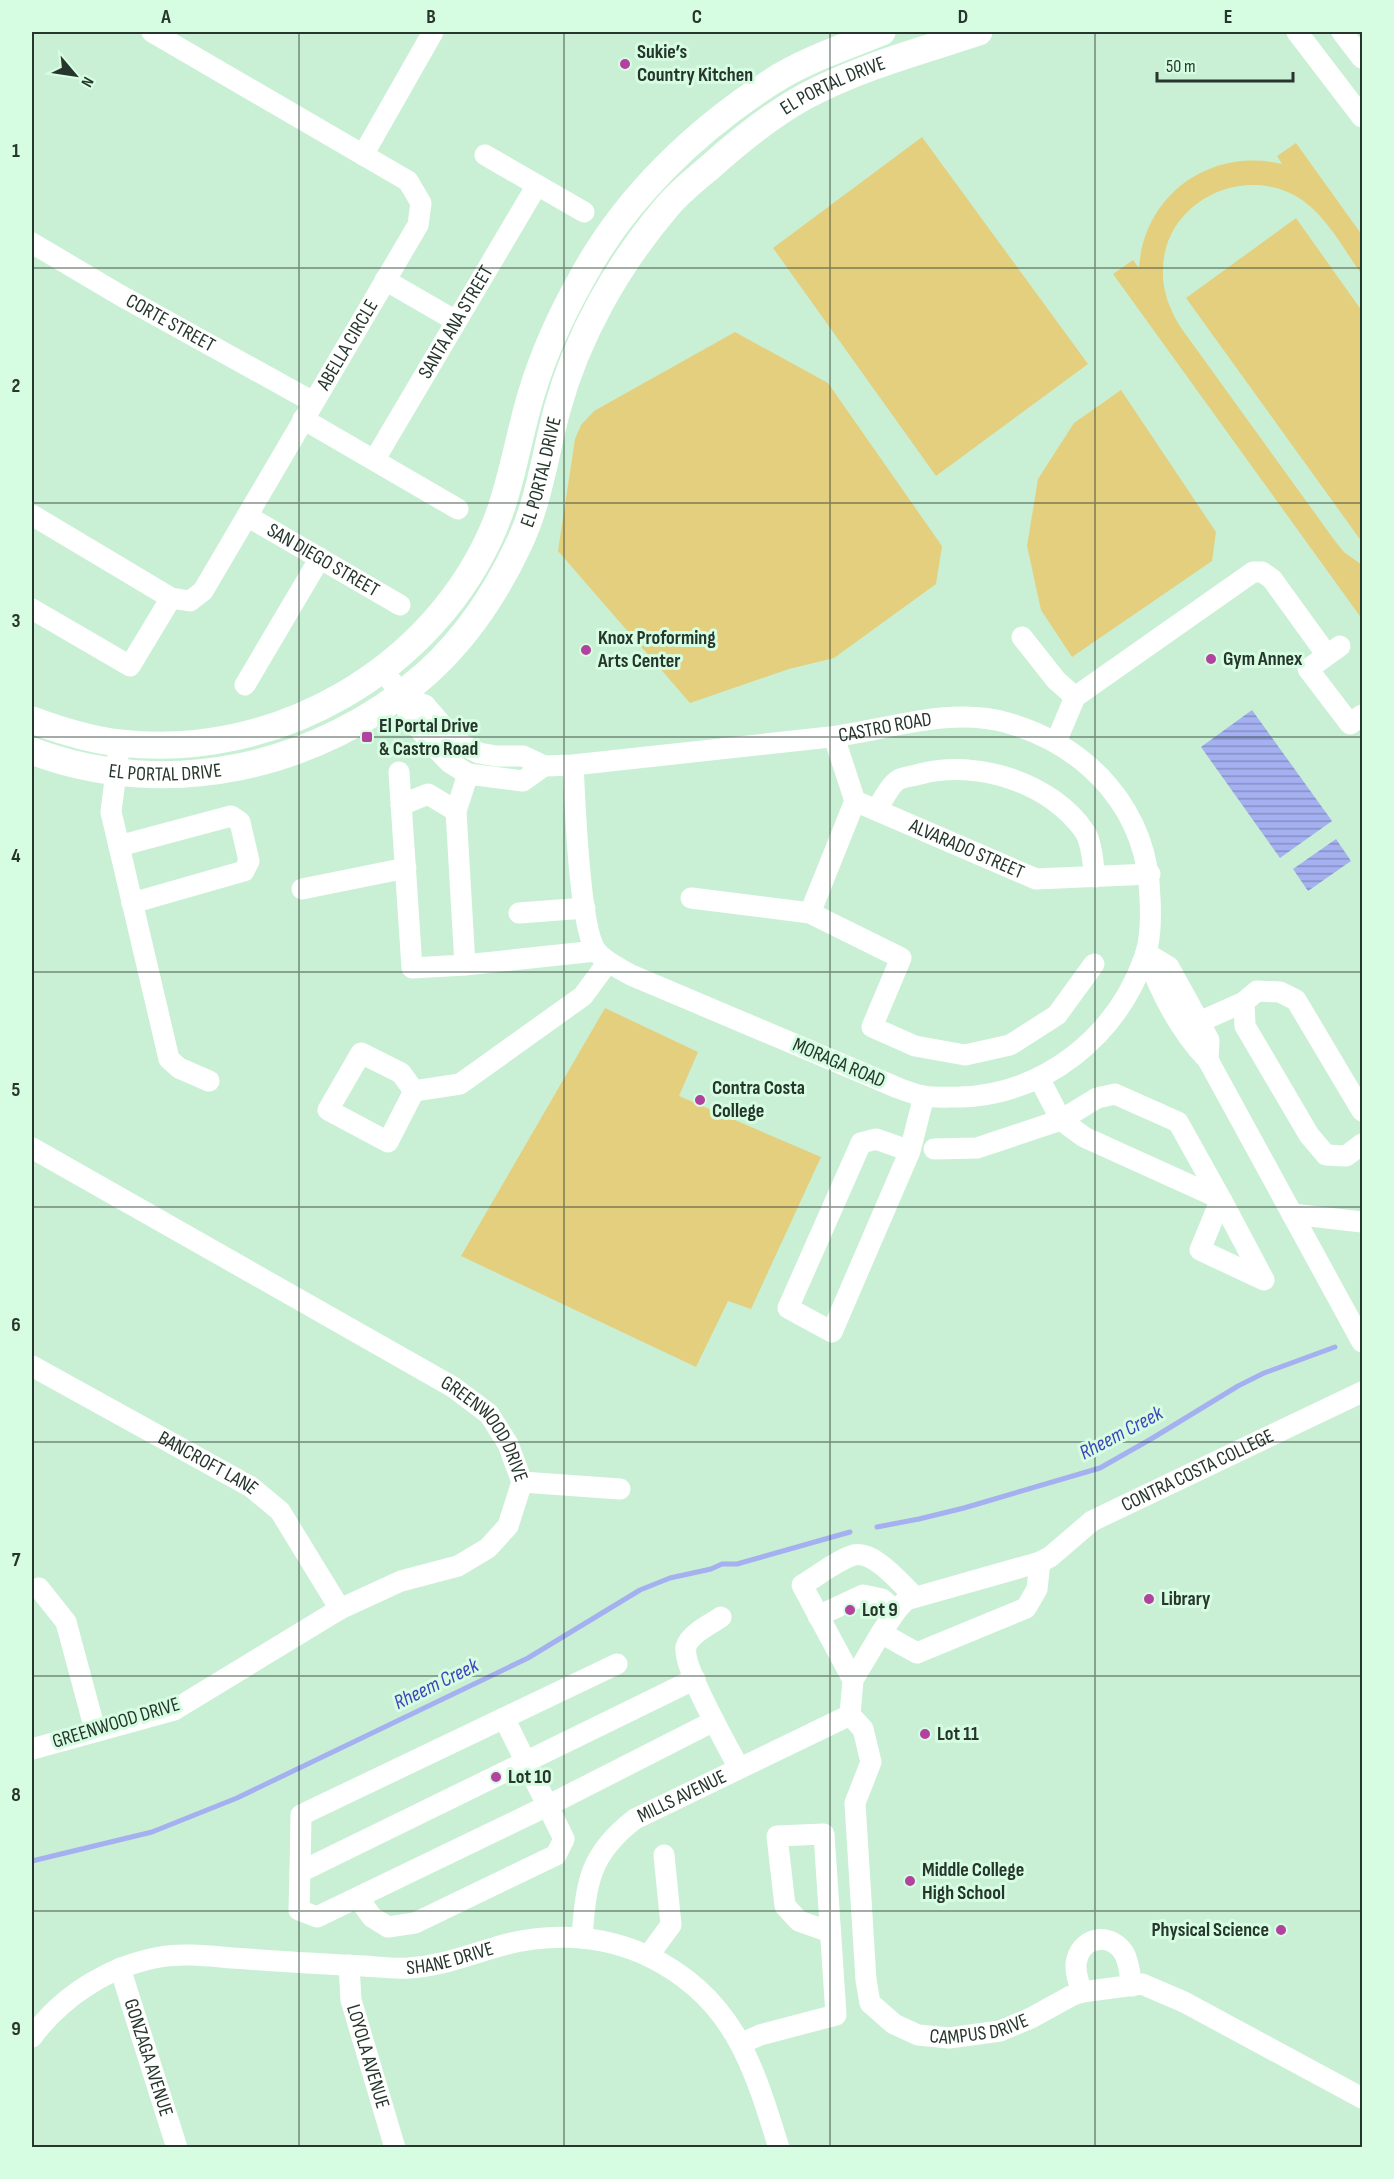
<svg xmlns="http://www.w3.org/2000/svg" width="1394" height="2179" font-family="'Sofia Sans Condensed',sans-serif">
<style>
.grass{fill:#e4cf7f}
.water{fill:url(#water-rules)}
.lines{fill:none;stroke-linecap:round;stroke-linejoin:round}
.stream{stroke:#a4b0f0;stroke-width:5}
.minor{stroke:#fff;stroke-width:21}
.major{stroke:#fff;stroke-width:27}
.grid{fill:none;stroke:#26362c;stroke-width:1.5;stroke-opacity:0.55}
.poi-dot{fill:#b2429e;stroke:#d6fde2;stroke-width:2}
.labels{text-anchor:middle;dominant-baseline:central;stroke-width:6;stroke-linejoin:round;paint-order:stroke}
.poi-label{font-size:20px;font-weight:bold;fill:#26362c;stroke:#d6fde2;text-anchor:start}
.street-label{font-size:20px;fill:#26362c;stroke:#d6fde2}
.water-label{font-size:21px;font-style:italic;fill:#4143bb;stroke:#d6fde2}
.neatline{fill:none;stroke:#26362c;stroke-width:2}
.grid-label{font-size:20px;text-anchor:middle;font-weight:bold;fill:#26362c}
</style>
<defs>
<pattern id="water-rules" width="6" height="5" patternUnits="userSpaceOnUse" patternTransform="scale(1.5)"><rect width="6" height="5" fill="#a4b0f0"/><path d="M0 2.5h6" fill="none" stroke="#8590c3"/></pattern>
</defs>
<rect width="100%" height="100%" fill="#c9f0d5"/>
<g class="grass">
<polygon points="922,137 1088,364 936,476 773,248"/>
<path d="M1296,143L1362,235V275C1344,250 1328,218 1302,200C1247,162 1164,200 1163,269C1162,290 1169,307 1179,325L1335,541L1344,552L1362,565V619L1113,274L1133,260L1139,268C1144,194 1211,147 1282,164L1277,156Z"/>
<polygon points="1296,218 1362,311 1362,542 1186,298"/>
<polygon points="735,332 828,383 942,546 936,584 834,658 789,669 690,703 558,551 575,439 581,425 594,411"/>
<polygon points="1121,390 1216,532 1212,561 1072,657 1041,610 1027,546 1038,479 1074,423"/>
<polygon points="605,1008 698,1052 679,1096 821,1157 751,1309 728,1301 696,1367 461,1256"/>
</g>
<g class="water">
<polygon points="1252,710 1332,821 1280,858 1201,747"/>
<polygon points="1336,839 1351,861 1308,891 1293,869"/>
</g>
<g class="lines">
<g class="stream">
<polyline points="877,1527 919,1519 964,1508 1100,1468 1151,1439 1238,1386 1264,1373 1335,1347"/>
<polyline points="32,1861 152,1832 237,1798 528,1658 640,1590 670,1578 711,1569 722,1564 737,1564 850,1532"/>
</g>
<g class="minor">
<polyline points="1297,32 1362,117"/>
<polyline points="1342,32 1362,58"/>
<polyline points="363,155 433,32"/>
<polyline points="485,155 584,212"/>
<path id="s1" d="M32,243L118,294L313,402"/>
<polyline points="385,280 456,321"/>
<polyline points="303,419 458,509"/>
<path id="s2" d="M375,459L537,185"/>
<path id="s3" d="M32,515L171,598L190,601L203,591L418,225L421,203L408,181L152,32"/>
<path id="s4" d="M247,516L400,605"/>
<polyline points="32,609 130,666 171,598"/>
<polyline points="1022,637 1056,680 1075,697"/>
<polyline points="1340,646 1308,669 1350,724 1362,715"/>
<polyline points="382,670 406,699 408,715 428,740 449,762 468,774 523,781 544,766"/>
<polyline points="245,685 320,558"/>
<path id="s5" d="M406,699L425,705L448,732L463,745L479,753L496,756H523L544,766L573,765C659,756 745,747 830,737C888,730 949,706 1008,723C1090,747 1148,811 1150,898C1151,916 1151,938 1145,956C1117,1036 1046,1094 960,1097C948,1097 935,1098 923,1096C914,1094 906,1091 898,1088L631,975C620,968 606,963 597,952C579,930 575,800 573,765"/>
<path id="s6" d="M834,737L855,801L1036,879L1150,874"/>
<polyline points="1056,742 1075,697 1253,572 1262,572 1272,579 1327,655"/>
<polyline points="118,756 111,812 169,1059 179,1068 209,1081"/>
<polyline points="399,772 412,968 465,965 456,811 468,774"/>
<polyline points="401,805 428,794 456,811"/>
<path d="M876,810C881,803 891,784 898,780C903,777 914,776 920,774C977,759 1052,783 1085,832C1092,843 1093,864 1095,877"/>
<polyline points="119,846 231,816 240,822 249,861 244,871 132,903"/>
<polyline points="302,889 406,868"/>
<polyline points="691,898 810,913 901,958 872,1027 915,1046 965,1055 1010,1045 1057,1015 1094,964"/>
<polyline points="519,913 585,908"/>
<polyline points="810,913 855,801"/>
<path d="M1146,953C1160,992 1180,1031 1208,1060L1362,1342"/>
<polyline points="1146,953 1169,967 1209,1040 1208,1060"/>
<polyline points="465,965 596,951"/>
<polyline points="1244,1002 1245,1026 1309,1135 1326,1155 1346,1156 1362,1144"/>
<polyline points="1199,1022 1244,1002 1257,991 1280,992 1296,1000 1362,1111"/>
<polyline points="414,1091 401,1073 361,1053 328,1110 388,1142 414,1091 460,1084 583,996 608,962"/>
<path id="s7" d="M32,1148L453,1387L489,1414L508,1444L522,1482L508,1526L488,1548L458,1566L401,1581L340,1609L174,1710L32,1749"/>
<polyline points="934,1149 977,1148 1061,1120 1097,1098 1115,1094 1178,1122 1221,1199 1200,1250 1264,1280 1221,1199 1084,1137 1061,1120 1039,1078"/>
<polyline points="910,1151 876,1139 861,1143 788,1308 832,1332 910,1151 924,1096"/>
<polyline points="1292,1214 1362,1222"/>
<path id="s8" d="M32,1366L251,1487L280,1511L340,1609"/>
<polyline points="522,1482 620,1489"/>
<polyline points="39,1588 66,1622 95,1730"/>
<polyline points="818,1616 863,1595 882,1599 896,1611"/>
<path d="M721,1617C710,1625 689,1634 686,1647C682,1667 728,1747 739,1768"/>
<polyline points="881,1633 917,1653 1026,1608 1037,1589 1040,1562"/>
<polyline points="695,1679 300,1872 299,1910 317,1917 549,1805 714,1721"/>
<path d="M853,1680L802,1585C818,1576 834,1562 851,1556C872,1547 901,1584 915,1597"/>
<path id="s9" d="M850,1715L863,1729L871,1762L855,1803L866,1980L870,2003L894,2024L918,2035L949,2038L1000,2031L1031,2018L1071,1996L1082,1992L1142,1984L1184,2002L1362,2098"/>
<path id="s10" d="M850,1715L853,1680L881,1633L896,1611L906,1600L1040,1562L1050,1557L1092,1521L1362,1392"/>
<polyline points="300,1872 301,1815 504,1718"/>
<polyline points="358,1898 372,1917 388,1927 415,1923 556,1855 564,1839 504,1718 617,1664"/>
<path id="s11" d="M582,1938C586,1883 589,1854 635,1819L850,1715"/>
<polyline points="648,1956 671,1925 664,1855"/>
<path id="s12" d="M349,1965L351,2000L395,2148"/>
<path id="s13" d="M120,1968L177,2148"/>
<path d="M1082,1992C1079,1983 1075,1974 1076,1964C1079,1938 1109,1930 1124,1953C1129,1961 1130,1976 1132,1986"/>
<path id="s14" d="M32,2037C62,1996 109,1966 160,1957C183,1953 208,1956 232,1958C276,1961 320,1964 364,1966C379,1967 394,1969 409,1968C440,1966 463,1957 493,1948C544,1932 598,1933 648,1956C733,1997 753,2064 779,2148"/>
<polyline points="742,2043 760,2035 836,2015 824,1834 777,1836 785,1906 799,1921 830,1932"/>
</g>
<g class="major">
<path d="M32,720C59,730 90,740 120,743C275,761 435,670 495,525C512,483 518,438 531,395C543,355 561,315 582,278C625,198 695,131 771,82C805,60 845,47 882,32"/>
<path id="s15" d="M32,751C167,802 320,768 427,673C466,638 497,591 519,544C539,502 545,455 557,410C577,336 617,266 666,208C679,192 695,180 710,167C739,141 771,115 806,96C860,67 921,51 979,32"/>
</g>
</g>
<path class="grid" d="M299,32V2148M564,32V2148M830,32V2148M1095,32V2148M32,268H1362M32,503H1362M32,737H1362M32,972H1362M32,1207H1362M32,1442H1362M32,1676H1362M32,1911H1362"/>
<g class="poi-dot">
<circle cx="625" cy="64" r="6"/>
<circle cx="586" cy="650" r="6"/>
<circle cx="1211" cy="659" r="6"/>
<rect x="361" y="731" width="12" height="12" rx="3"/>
<circle cx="700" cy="1100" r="6"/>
<circle cx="1149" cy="1599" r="6"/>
<circle cx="850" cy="1610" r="6"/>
<circle cx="925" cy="1734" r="6"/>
<circle cx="496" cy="1777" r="6"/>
<circle cx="910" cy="1881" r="6"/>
<circle cx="1281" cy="1930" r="6"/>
</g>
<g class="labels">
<g class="poi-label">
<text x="637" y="52">Sukie’s<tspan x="637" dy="23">Country Kitchen</tspan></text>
<text x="598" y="638">Knox Proforming<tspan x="598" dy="23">Arts Center</tspan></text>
<text x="1223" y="659">Gym Annex</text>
<text x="379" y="726">El Portal Drive<tspan x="379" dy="23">&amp; Castro Road</tspan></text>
<text x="712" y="1088">Contra Costa<tspan x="712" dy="23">College</tspan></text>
<text x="1161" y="1599">Library</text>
<text x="862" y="1610">Lot 9</text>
<text x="937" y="1734">Lot 11</text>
<text x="508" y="1777">Lot 10</text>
<text x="922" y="1870">Middle College<tspan x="922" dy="23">High School</tspan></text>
<text x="1269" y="1930" text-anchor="end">Physical Science</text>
</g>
<g class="street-label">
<text stroke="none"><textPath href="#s15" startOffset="1162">EL PORTAL DRIVE</textPath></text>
<text stroke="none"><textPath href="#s2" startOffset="159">SANTA ANA STREET</textPath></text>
<text stroke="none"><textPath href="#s1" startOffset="160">CORTE STREET</textPath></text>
<text stroke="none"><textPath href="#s3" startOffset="483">ABELLA CIRCLE</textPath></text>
<text stroke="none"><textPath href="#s15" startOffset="658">EL PORTAL DRIVE</textPath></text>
<text stroke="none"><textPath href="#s4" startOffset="88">SAN DIEGO STREET</textPath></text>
<text stroke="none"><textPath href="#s5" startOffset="504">CASTRO ROAD</textPath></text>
<text stroke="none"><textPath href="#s15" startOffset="136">EL PORTAL DRIVE</textPath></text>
<text stroke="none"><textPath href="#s6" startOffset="189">ALVARADO STREET</textPath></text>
<text transform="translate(839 1063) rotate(23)">MORAGA ROAD</text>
<text stroke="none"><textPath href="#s7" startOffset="538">GREENWOOD DRIVE</textPath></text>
<text stroke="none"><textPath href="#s8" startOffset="201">BANCROFT LANE</textPath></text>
<text stroke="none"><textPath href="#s10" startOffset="454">CONTRA COSTA COLLEGE</textPath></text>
<text transform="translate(116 1723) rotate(-17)">GREENWOOD DRIVE</text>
<text stroke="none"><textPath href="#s11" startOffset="188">MILLS AVENUE</textPath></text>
<text stroke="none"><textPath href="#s14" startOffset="446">SHANE DRIVE</textPath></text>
<text stroke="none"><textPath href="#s9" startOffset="418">CAMPUS DRIVE</textPath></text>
<text stroke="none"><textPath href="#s12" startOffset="94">LOYOLA AVENUE</textPath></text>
<text stroke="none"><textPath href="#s13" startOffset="94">GONZAGA AVENUE</textPath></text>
</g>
<g class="water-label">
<text transform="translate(1121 1433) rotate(-28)">Rheem Creek</text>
<text transform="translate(436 1684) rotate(-26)">Rheem Creek</text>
</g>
</g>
<rect width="1394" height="2179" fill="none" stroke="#d6fde2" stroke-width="66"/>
<g transform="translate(75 75) rotate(119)" stroke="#d6fde2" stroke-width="4.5" paint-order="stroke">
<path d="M0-4.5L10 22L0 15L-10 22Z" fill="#26362c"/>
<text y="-9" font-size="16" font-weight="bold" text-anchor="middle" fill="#26362c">N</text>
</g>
<path d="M1157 72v9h136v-9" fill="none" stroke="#26362c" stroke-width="3"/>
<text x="1166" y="72" font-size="18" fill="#26362c" stroke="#d6fde2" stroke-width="4.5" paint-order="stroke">50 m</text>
<rect x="33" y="33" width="1328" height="2113" class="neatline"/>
<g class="grid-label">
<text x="166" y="23">A</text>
<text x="431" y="23">B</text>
<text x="697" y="23">C</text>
<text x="963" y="23">D</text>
<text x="1228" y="23">E</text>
<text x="16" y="157">1</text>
<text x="16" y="392">2</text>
<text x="16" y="627">3</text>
<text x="16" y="862">4</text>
<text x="16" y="1096">5</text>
<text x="16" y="1331">6</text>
<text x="16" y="1566">7</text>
<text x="16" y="1801">8</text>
<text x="16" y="2035">9</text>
</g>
</svg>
